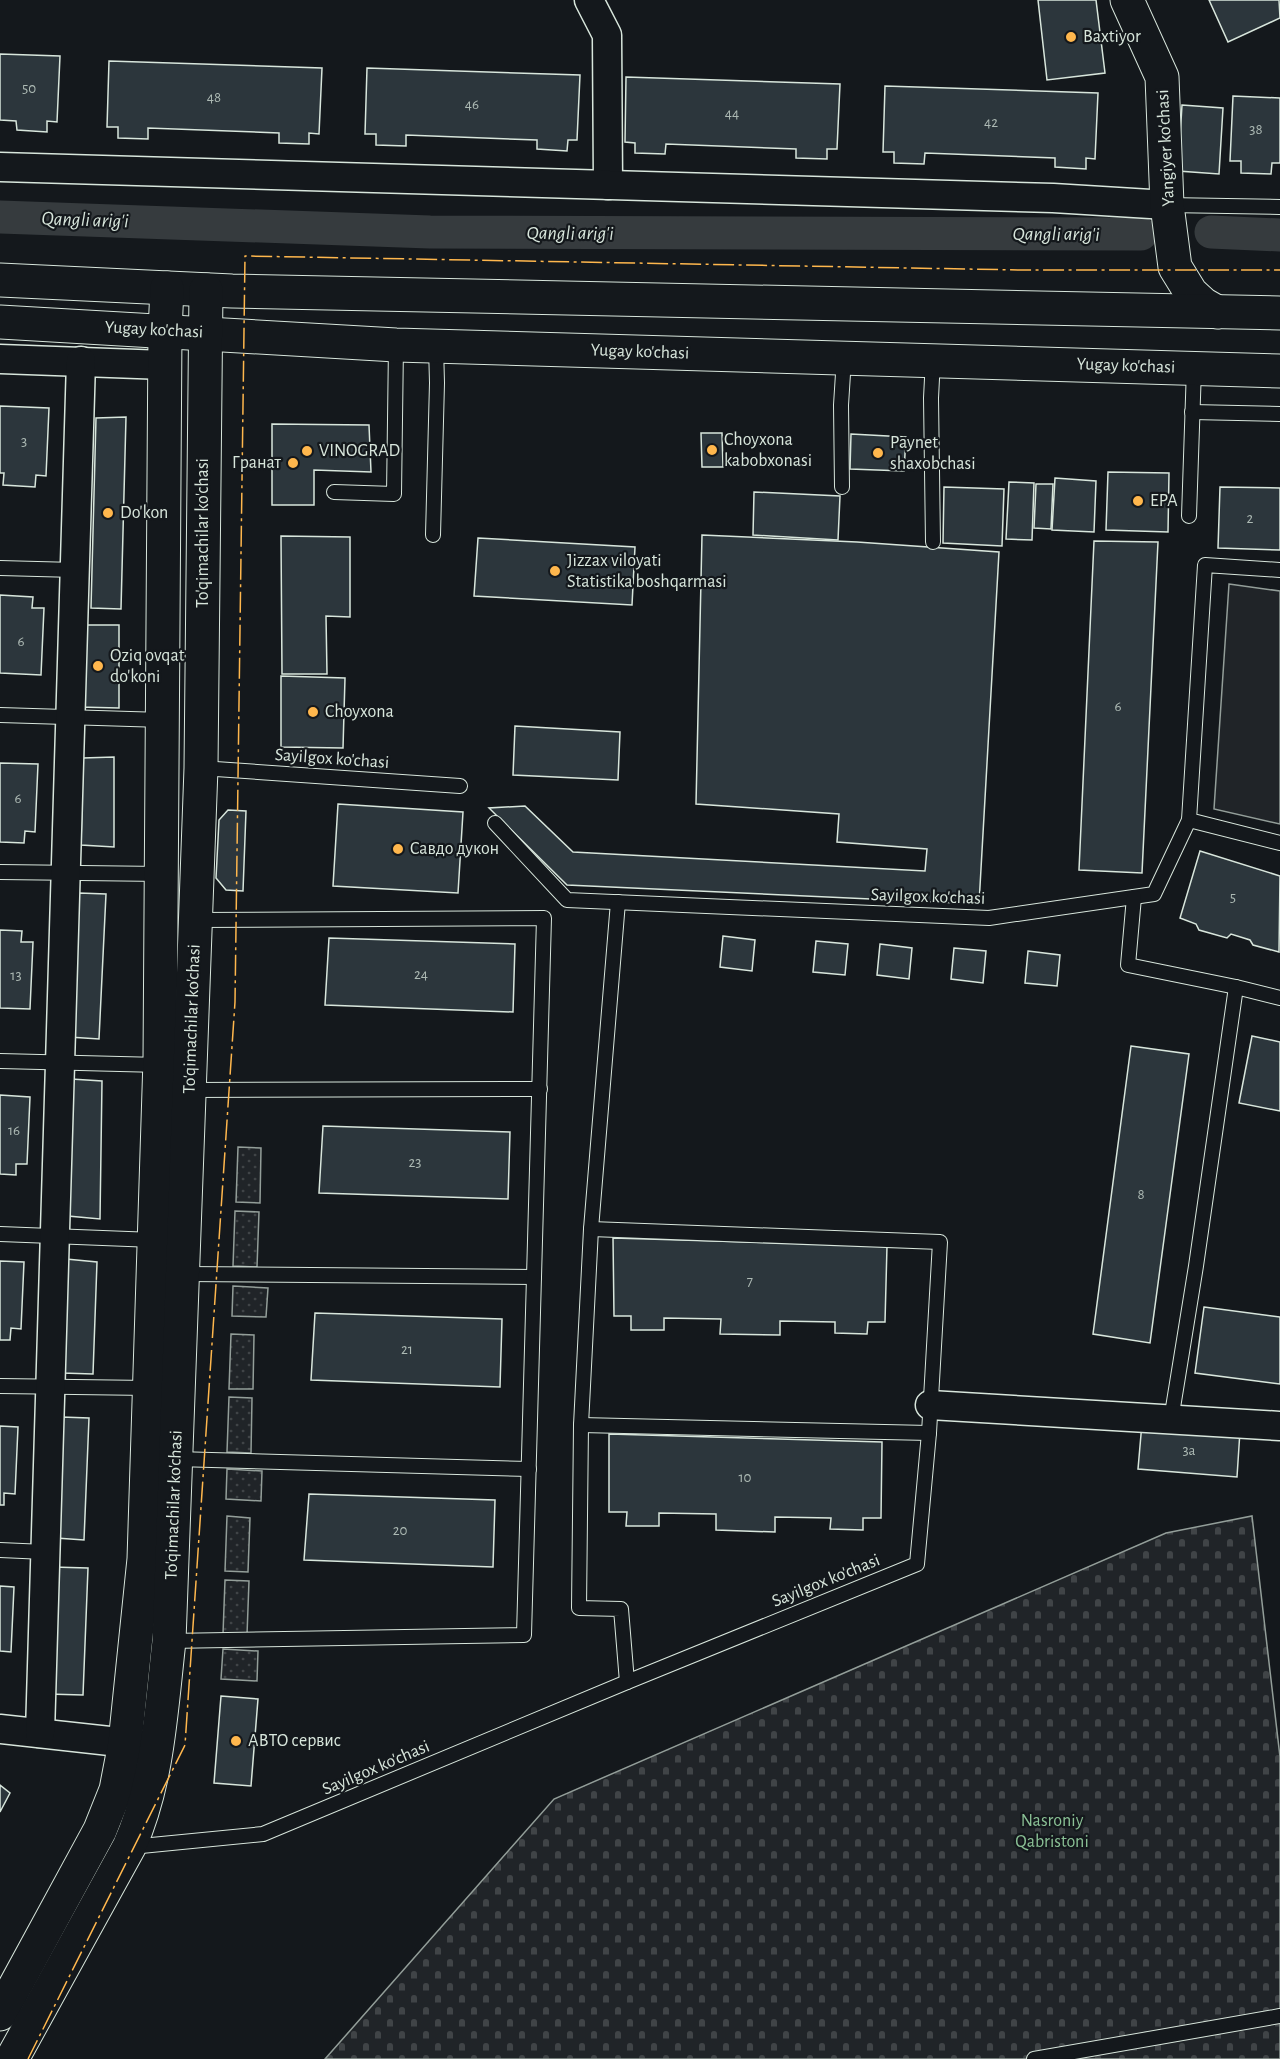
<svg xmlns="http://www.w3.org/2000/svg" width="1280" height="2059" font-family="'Alegreya Sans',sans-serif">
<style>
.grass{fill:url(#grass-dots);stroke:#939e99;stroke-width:1.5}
.cemetery{fill:url(#cemetery-stones);stroke:#939e99;stroke-width:1.5}
.park{fill:#202428;stroke:#939e99;stroke-width:1.5}
.lines{fill:none;stroke-linecap:round;stroke-linejoin:round}
.canal{stroke:#363b3e;stroke-width:33}
.building{fill:#2c363c;stroke:#d8e6dc;stroke-width:1.5}
.lane-casing{stroke:#d8e6dc;stroke-width:16}
.street-casing{stroke:#d8e6dc;stroke-width:31}
.secondary-casing{stroke:#d8e6dc;stroke-width:35}
.lane{stroke:#14181c;stroke-width:14}
.street{stroke:#14181c;stroke-width:28}
.secondary{stroke:#14181c;stroke-width:33}
.power{stroke:#ffb74d;stroke-width:1.5;stroke-dasharray:21 4.5 3 4.5;stroke-linecap:butt}
.poi-dot{fill:#ffb74d;stroke:#14181c;stroke-width:2}
.labels{text-anchor:middle;dominant-baseline:central;stroke-width:4.5;stroke-linejoin:round;paint-order:stroke}
.number-label{font-size:15px;fill:#adbab4}
.poi-label{font-size:18px;fill:#d8e6dc;stroke:#14181c;text-anchor:start}
.street-label{font-size:18px;fill:#d8e6dc;stroke:#14181c}
.park-label{font-size:18px;fill:#8ac095;stroke:#14181c}
.water-label{font-size:20px;font-style:italic;fill:#d8e6dc;stroke:#14181c}
</style>
<defs>
<pattern id="grass-dots" width="8" height="8" patternUnits="userSpaceOnUse" patternTransform="scale(1.5)"><rect width="8" height="8" fill="#202428"/><path d="M2 2h.1M6 6h.1" fill="none" stroke="#404447" stroke-width="1.8" stroke-linecap="round"/></pattern>
<pattern id="cemetery-stones" width="16" height="16" patternUnits="userSpaceOnUse" patternTransform="scale(1.5)"><rect width="16" height="16" fill="#202428"/><path d="M2 7V4a2 2 0 0 1 4 0v3zM10 15v-3a2 2 0 0 1 4 0v3z" fill="#404447"/></pattern>
</defs>
<rect width="100%" height="100%" fill="#14181c"/>
<g class="grass">
<polygon points="238,1147 261,1148 260,1203 236,1202"/>
<polygon points="235,1211 259,1212 257,1267 233,1266"/>
<polygon points="233,1286 268,1288 266,1317 232,1316"/>
<polygon points="231,1334 254,1335 253,1389 229,1389"/>
<polygon points="229,1397 252,1398 251,1453 227,1452"/>
<polygon points="227,1469 262,1471 261,1501 226,1499"/>
<polygon points="227,1516 250,1518 248,1572 225,1571"/>
<polygon points="225,1580 249,1581 247,1635 223,1634"/>
<polygon points="223,1649 258,1651 257,1681 221,1679"/>
</g>
<polygon class="cemetery" points="1252,1516 1280,1757 1280,2059 325,2059 554,1799 1166,1533"/>
<polygon class="park" points="1229,584 1280,591 1280,824 1214,809"/>
<g class="lines">
<g class="canal">
<polyline points="0,217 430,232 1141,234"/>
<polyline points="1211,232 1280,235"/>
</g>
</g>
<g class="building">
<polygon points="1038,0 1096,0 1105,73 1047,80"/>
<polygon points="1209,0 1279,0 1280,18 1228,42"/>
<polygon points="0,54 60,56 57,122 47,121 47,132 17,130 16,121 0,120"/>
<polygon points="109,61 322,68 319,134 309,133 309,144 279,143 279,133 148,128 148,139 118,138 118,127 107,127"/>
<polygon points="367,68 580,75 577,140 568,140 567,151 537,149 537,140 406,135 406,146 376,145 376,134 365,134"/>
<polygon points="626,77 840,84 837,149 827,149 827,159 796,158 796,149 666,144 665,154 635,153 635,143 625,142"/>
<polygon points="885,86 1098,93 1095,159 1086,158 1086,169 1055,167 1055,158 925,153 924,164 894,163 894,152 883,152"/>
<polygon points="1233,96 1280,98 1280,163 1272,163 1271,174 1241,173 1241,161 1230,161"/>
<polygon points="1182,105 1223,108 1219,174 1178,171"/>
<polygon points="0,406 49,408 46,476 36,475 35,487 3,485 4,473 0,473"/>
<polygon points="126,417 121,609 91,608 96,418"/>
<polygon points="272,424 369,425 371,472 314,470 314,505 272,505"/>
<polygon points="701,433 722,433 723,467 702,467"/>
<polygon points="851,434 906,437 904,471 850,469"/>
<polygon points="1108,472 1169,473 1168,532 1106,530"/>
<polygon points="1055,478 1096,481 1094,532 1052,530"/>
<polygon points="1009,482 1034,483 1032,540 1006,539"/>
<polygon points="1036,484 1053,484 1051,529 1034,528"/>
<polygon points="944,487 1004,489 1002,546 943,543"/>
<polygon points="1220,487 1280,488 1280,550 1218,548"/>
<polygon points="754,492 840,496 838,540 753,535"/>
<polygon points="702,535 857,542 999,552 979,904 567,885 489,808 525,806 573,852 925,871 927,849 837,842 839,814 696,804"/>
<polygon points="281,536 350,537 350,617 326,616 327,674 282,674"/>
<polygon points="478,538 635,547 632,605 474,596"/>
<polygon points="1094,541 1158,542 1142,873 1079,870"/>
<polygon points="0,595 33,597 32,608 44,608 41,675 0,673"/>
<polygon points="78,625 119,625 119,708 78,707"/>
<polygon points="281,676 345,678 343,748 281,747"/>
<polygon points="515,726 620,732 618,780 513,775"/>
<polygon points="114,757 114,847 81,845 83,758"/>
<polygon points="0,763 38,764 35,832 25,831 24,843 0,842"/>
<polygon points="338,804 463,812 458,893 333,886"/>
<polygon points="228,810 246,811 243,891 226,890 216,878 219,820"/>
<polygon points="1200,851 1280,876 1279,952 1253,945 1250,940 1231,934 1227,938 1199,930 1196,924 1180,918"/>
<polygon points="79,893 106,894 99,1039 69,1037"/>
<polygon points="0,930 22,931 21,942 33,942 30,1009 0,1008"/>
<polygon points="723,936 755,940 752,971 720,967"/>
<polygon points="329,938 515,944 513,1012 325,1005"/>
<polygon points="816,941 848,944 845,975 813,972"/>
<polygon points="880,944 912,948 909,979 877,975"/>
<polygon points="954,948 986,951 983,983 951,979"/>
<polygon points="1028,951 1060,955 1057,986 1025,983"/>
<polygon points="1252,1036 1280,1042 1280,1111 1239,1103"/>
<polygon points="1131,1046 1189,1054 1150,1343 1093,1334"/>
<polygon points="71,1079 102,1081 100,1219 68,1216"/>
<polygon points="0,1095 30,1097 27,1164 16,1164 16,1175 0,1174"/>
<polygon points="323,1126 510,1132 508,1199 319,1193"/>
<polygon points="613,1238 887,1246 885,1322 868,1322 867,1334 835,1333 835,1322 780,1321 780,1335 720,1334 721,1319 664,1318 664,1330 631,1330 631,1316 614,1316"/>
<polygon points="66,1259 97,1262 93,1374 62,1373"/>
<polygon points="0,1261 24,1262 21,1329 11,1328 10,1340 0,1340"/>
<polygon points="1204,1307 1280,1317 1280,1384 1195,1373"/>
<polygon points="315,1313 502,1319 500,1387 311,1380"/>
<polygon points="61,1417 89,1418 84,1540 56,1538"/>
<polygon points="1142,1423 1240,1431 1237,1477 1138,1469"/>
<polygon points="0,1426 18,1427 15,1494 4,1493 4,1505 0,1505"/>
<polygon points="609,1434 882,1442 881,1518 863,1518 863,1530 830,1529 831,1518 775,1517 775,1532 716,1530 716,1514 659,1513 659,1526 626,1526 627,1512 609,1512"/>
<polygon points="309,1494 495,1500 493,1567 304,1560"/>
<polygon points="52,1567 88,1568 83,1695 47,1694"/>
<polygon points="0,1586 14,1587 11,1652 0,1651"/>
<polygon points="221,1696 258,1699 251,1786 214,1783"/>
<polygon points="0,1785 10,1793 0,1812"/>
</g>
<g class="lines">
<defs>
<g id="lane">
<polyline points="1167,205 1280,207"/>
<polyline points="933,359 931,398 933,542"/>
<polyline points="1192,412 1280,414"/>
<polyline points="842,487 841,405 844,358"/>
<polyline points="334,492 394,494 396,345"/>
<polyline points="1189,516 1194,368"/>
<polyline points="433,535 437,383 436,346"/>
<polyline points="0,568 75,570"/>
<polyline points="1280,570 1205,565 1189,820 1280,843"/>
<polyline points="0,715 163,720"/>
<polyline points="201,768 460,786"/>
<polyline points="495,823 567,900 989,918 1154,894 1189,820"/>
<polyline points="0,872 162,874"/>
<polyline points="1134,897 1128,965 1236,987"/>
<polyline points="618,902 591,1229 581,1425 579,1608 621,1609 627,1682"/>
<polyline points="0,1061 160,1065"/>
<polyline points="190,1090 540,1089"/>
<polyline points="0,1234 154,1240"/>
<polyline points="183,1274 534,1277"/>
<polyline points="0,1386 149,1388"/>
<polyline points="1171,1420 1196,1266 1236,987 1280,998"/>
<polyline points="581,1425 929,1433"/>
<polyline points="176,1459 529,1469"/>
<polyline points="0,1550 45,1552"/>
<polyline points="169,1641 524,1635 544,918 196,920"/>
<polyline points="131,1847 263,1834 627,1682 917,1564 929,1433 940,1242 591,1229"/>
<polyline points="1034,2059 1280,2016"/>
</g>
<g id="street">
<polyline points="589,0 607,35 608,185"/>
<polyline points="0,167 1053,198 1167,205"/>
<polyline points="0,359 165,365"/>
<polyline points="930,1405 1280,1426"/>
<polyline points="0,1729 146,1745"/>
<polyline points="40,1733 81,361"/>
</g>
<g id="secondary">
<polyline points="1127,0 1162,77 1167,205 1175,267 1191,293 1203,304 1217,312"/>
<polyline points="0,280 232,291 1280,313"/>
<polyline points="0,322 396,345 1280,371"/>
<polyline points="0,2014 100,1830 116,1790 125,1743 144,1559 160,1059 165,332 167,288"/>
<path d="M12,2059L129,1847C158,1782 161,1711 169,1641L201,768L206,290"/>
</g>
</defs>
<use href="#lane" class="lane-casing"/>
<use href="#street" class="street-casing"/>
<use href="#secondary" class="secondary-casing"/>
<use href="#lane" class="lane"/>
<use href="#street" class="street"/>
<use href="#secondary" class="secondary"/>
<polyline class="power" points="28,2059 185,1745 235,1002 245,256 1021,270 1280,270"/>
</g>
<g class="poi-dot">
<circle cx="1071" cy="37" r="6"/>
<circle cx="712" cy="450" r="6"/>
<circle cx="307" cy="451" r="6"/>
<circle cx="878" cy="453" r="6"/>
<circle cx="293" cy="463" r="6"/>
<circle cx="1138" cy="501" r="6"/>
<circle cx="108" cy="513" r="6"/>
<circle cx="555" cy="571" r="6"/>
<circle cx="98" cy="666" r="6"/>
<circle cx="313" cy="712" r="6"/>
<circle cx="398" cy="849" r="6"/>
<circle cx="236" cy="1741" r="6"/>
</g>
<g class="labels">
<g class="number-label">
<text x="29" y="88">50</text>
<text x="214" y="97">48</text>
<text x="472" y="104">46</text>
<text x="732" y="113">44</text>
<text x="991" y="122">42</text>
<text x="1256" y="129">38</text>
<text x="24" y="441">3</text>
<text x="1250" y="518">2</text>
<text x="21" y="641">6</text>
<text x="1118" y="706">6</text>
<text x="18" y="798">6</text>
<text x="1233" y="897">5</text>
<text x="421" y="974">24</text>
<text x="16" y="975">13</text>
<text x="14" y="1130">16</text>
<text x="415" y="1162">23</text>
<text x="1141" y="1194">8</text>
<text x="750" y="1281">7</text>
<text x="407" y="1349">21</text>
<text x="1189" y="1450">3a</text>
<text x="745" y="1477">10</text>
<text x="400" y="1530">20</text>
</g>
<g class="poi-label">
<text x="1083" y="37">Baxtiyor</text>
<text x="724" y="440">Choyxona<tspan x="724" dy="21">kabobxonasi</tspan></text>
<text x="890" y="443">Paynet<tspan x="890" dy="21">shaxobchasi</tspan></text>
<text x="319" y="451">VINOGRAD</text>
<text x="281" y="463" text-anchor="end">Гранат</text>
<text x="1150" y="501">EPA</text>
<text x="120" y="513">Do'kon</text>
<text x="567" y="561">Jizzax viloyati<tspan x="567" dy="21">Statistika boshqarmasi</tspan></text>
<text x="110" y="656">Oziq ovqat<tspan x="110" dy="21">do'koni</tspan></text>
<text x="325" y="712">Choyxona</text>
<text x="410" y="849">Cавдо дукон</text>
<text x="248" y="1741">АВТО сервис</text>
</g>
<g class="street-label">
<text transform="translate(1166 148) rotate(-93)">Yangiyer ko'chasi</text>
<text transform="translate(154 330) rotate(3)">Yugay ko'chasi</text>
<text transform="translate(640 352) rotate(2)">Yugay ko'chasi</text>
<text transform="translate(1126 366) rotate(2)">Yugay ko'chasi</text>
<text transform="translate(203 533) rotate(-90)">To'qimachilar ko'chasi</text>
<text transform="translate(332 759) rotate(4)">Sayilgox ko'chasi</text>
<text transform="translate(928 897) rotate(2)">Sayilgox ko'chasi</text>
<text transform="translate(192 1019) rotate(-88)">To'qimachilar ko'chasi</text>
<text transform="translate(174 1505) rotate(-88)">To'qimachilar ko'chasi</text>
<text transform="translate(826 1581) rotate(-22)">Sayilgox ko'chasi</text>
<text transform="translate(376 1768) rotate(-23)">Sayilgox ko'chasi</text>
</g>
<g class="park-label">
<text x="1052" y="1821">Nasroniy<tspan x="1052" dy="21">Qabristoni</tspan></text>
</g>
<g class="water-label">
<text transform="translate(85 220) rotate(2)">Qangli arig'i</text>
<text x="570" y="233">Qangli arig'i</text>
<text x="1056" y="234">Qangli arig'i</text>
</g>
</g>
</svg>
